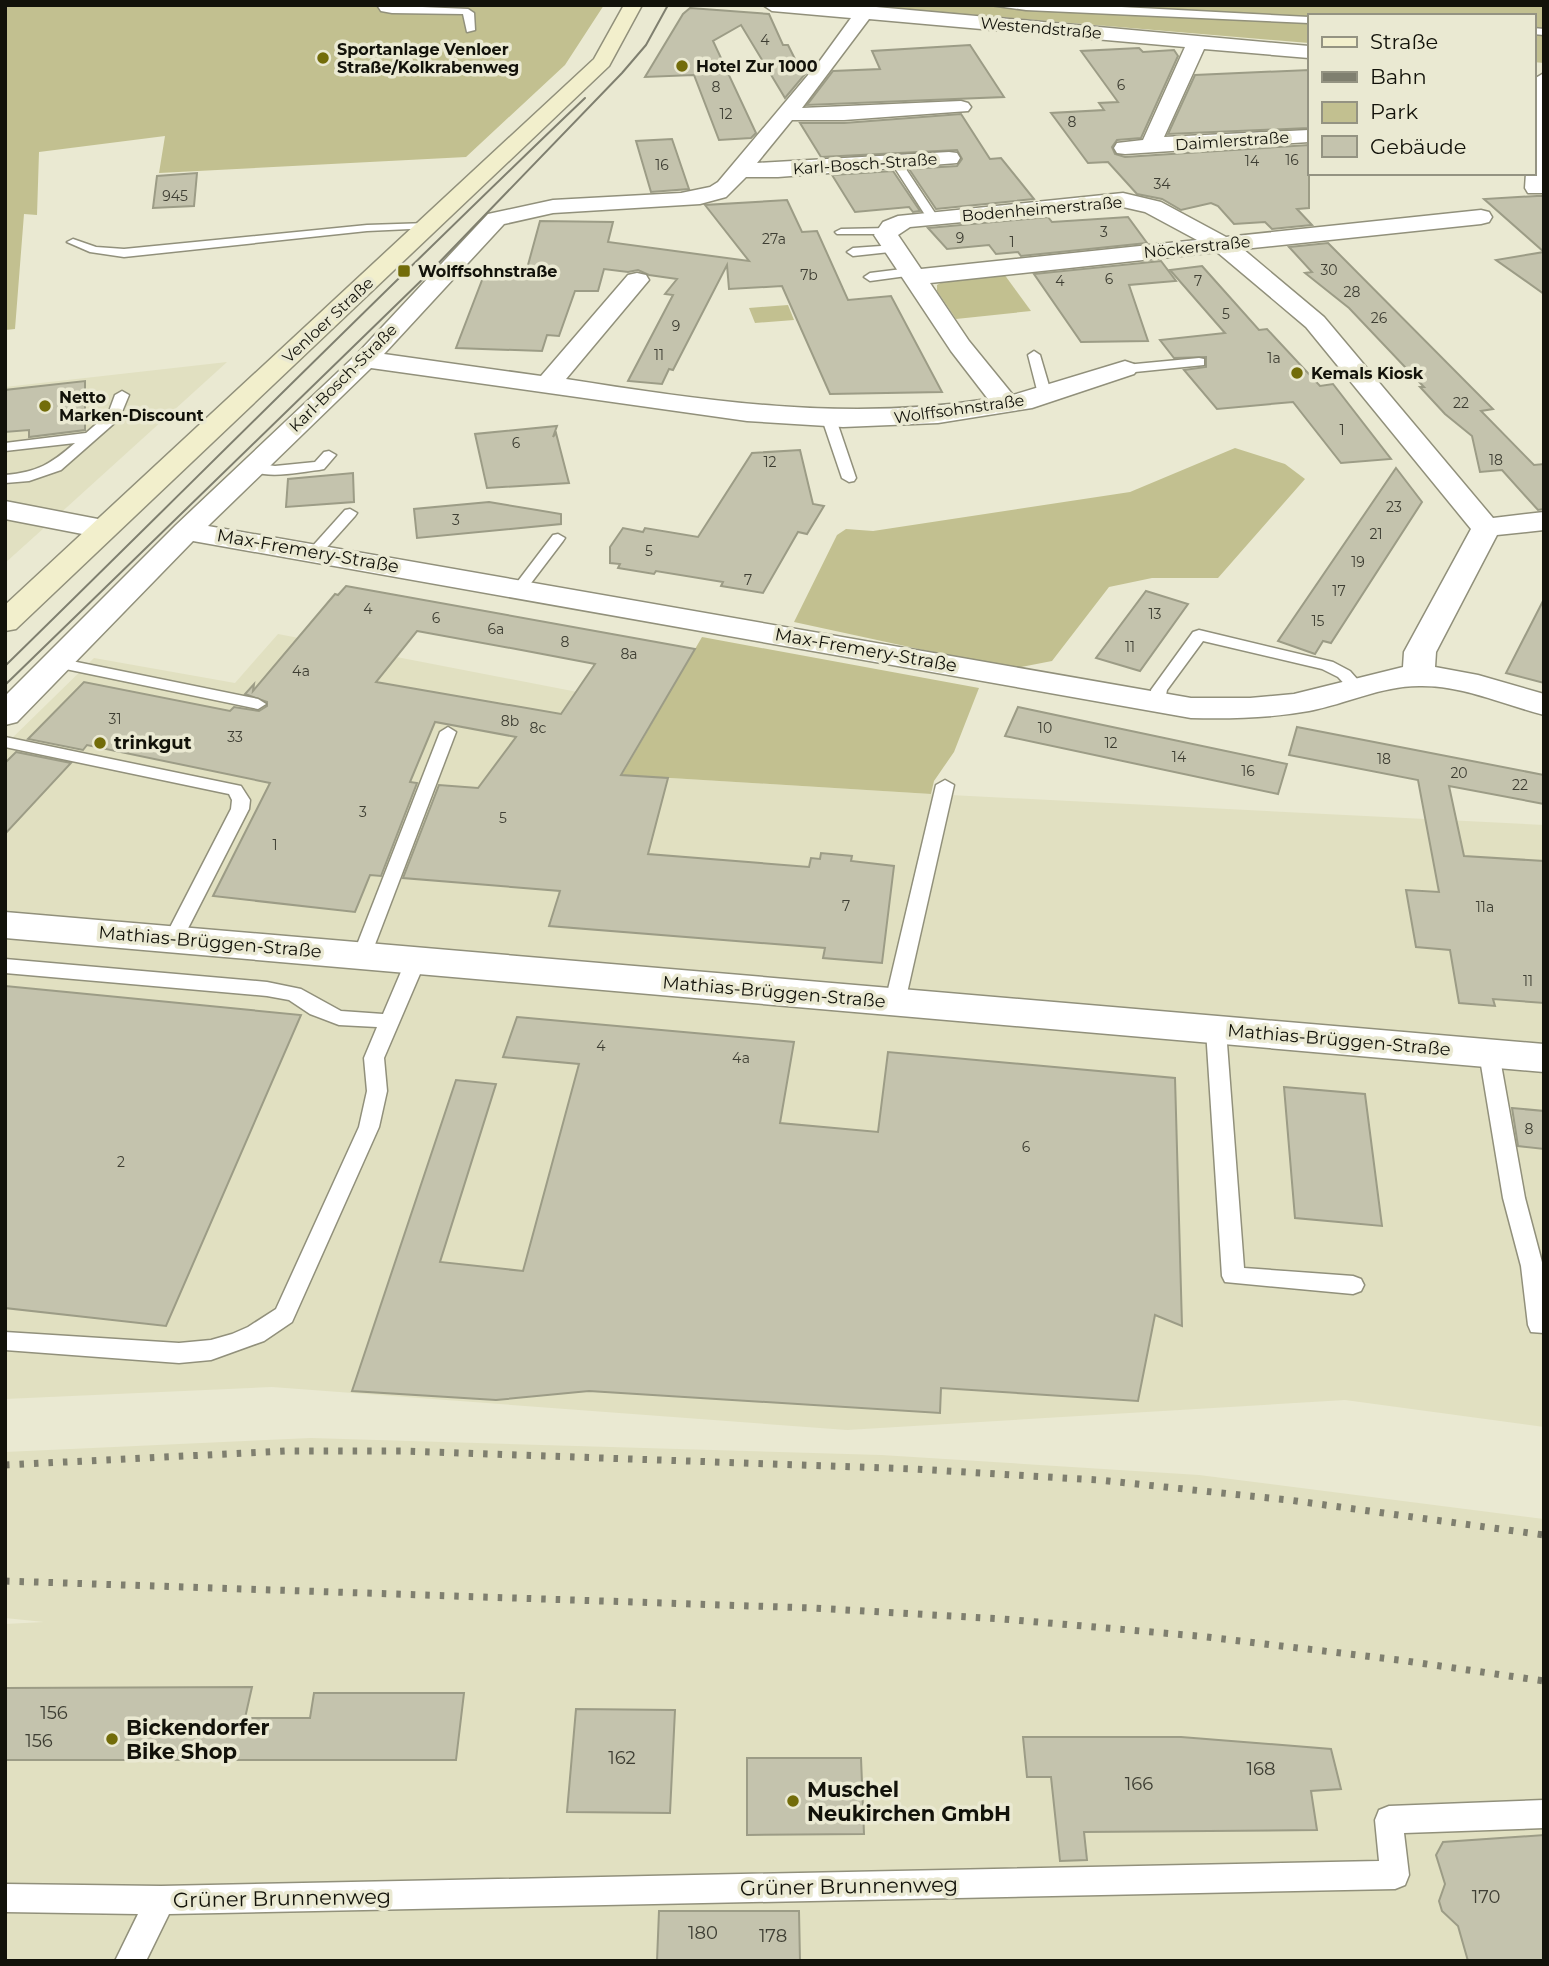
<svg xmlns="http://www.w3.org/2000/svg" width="1549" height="1966" font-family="Montserrat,sans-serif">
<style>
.built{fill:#e1e0c1}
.green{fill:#c2c090}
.building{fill:#c4c3ad;stroke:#9c9c86;stroke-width:2;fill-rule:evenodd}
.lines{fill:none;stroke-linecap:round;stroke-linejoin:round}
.service-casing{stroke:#91907b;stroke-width:3}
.minor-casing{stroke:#91907b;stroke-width:3}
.tertiary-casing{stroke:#91907b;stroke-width:3}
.secondary-casing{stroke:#91907b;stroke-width:3}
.service{fill:#fff;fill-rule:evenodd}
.minor{fill:#fff;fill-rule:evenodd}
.tertiary{fill:#fff;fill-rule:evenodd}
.secondary{fill:#f2efcc;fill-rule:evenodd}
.tram{stroke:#7f7f6f;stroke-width:2}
.rail{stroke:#7f7f6f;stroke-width:7;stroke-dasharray:4.5 10;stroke-linecap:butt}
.poi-dot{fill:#726c09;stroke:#eae9d2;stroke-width:2.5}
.labels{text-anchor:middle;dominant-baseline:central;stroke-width:7;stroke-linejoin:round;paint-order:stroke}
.number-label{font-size:14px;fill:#3e3e33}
.far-street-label{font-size:16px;fill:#12120a;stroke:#eae9d2}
.far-poi-label{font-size:16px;font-weight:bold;fill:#12120a;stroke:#eae9d2;text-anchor:start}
.street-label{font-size:18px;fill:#12120a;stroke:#eae9d2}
.poi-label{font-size:18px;font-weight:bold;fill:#12120a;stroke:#eae9d2;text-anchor:start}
.near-number-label{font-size:18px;fill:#3e3e33}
.near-poi-label{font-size:21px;font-weight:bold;fill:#12120a;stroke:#eae9d2;text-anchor:start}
.near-street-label{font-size:21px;fill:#12120a;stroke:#eae9d2}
</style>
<rect width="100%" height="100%" fill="#eae9d2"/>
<g class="built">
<polygon points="227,362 45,527 5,563 5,387"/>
<polygon points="278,634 660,708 623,775 931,794 1544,825 1544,1427 1345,1400 847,1430 272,1387 5,1399 5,745 94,658 235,683"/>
<polygon points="311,1438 881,1455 1199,1475 1544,1519 1544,1961 5,1961 5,1624 44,1622 5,1618 5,1452"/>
</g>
<g class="green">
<polygon points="5,5 604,5 565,65 466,157 159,173 165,136 39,152 37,215 24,214 15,329 5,330"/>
<polygon points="859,5 1544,5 1544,63 1533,62 1533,16 1309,16 1309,43"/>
<polygon points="1004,274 1031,311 956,319 937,291 937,285 944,281"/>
<polygon points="788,305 794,320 755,323 749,308"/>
<polygon points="1235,448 1285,464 1305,479 1218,578 1152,578 1109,587 1052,661 1011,669 794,622 837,535 846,529 873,531 1130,492"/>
<polygon points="702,637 979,688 954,752 934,781 931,794 622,775"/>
</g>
<g class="building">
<polygon points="690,8 769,14 783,45 788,45 802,73 806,73 785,98 741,25 713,41 756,133 751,138 719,140 694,75 645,77 683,14"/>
<polygon points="970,45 1004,97 807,105 833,71 880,69 872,51"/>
<polygon points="1139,48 1143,52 1174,50 1178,56 1141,138 1117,140 1112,147 1115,154 1125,157 1309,145 1309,208 1297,209 1312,225 1272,229 1265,222 1234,224 1218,206 1211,203 1181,210 1162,199 1137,194 1108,162 1088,163 1051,113 1104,110 1099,103 1118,102 1081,51"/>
<polygon points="1309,70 1309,128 1168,134 1195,75"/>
<polygon points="961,114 990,159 1001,158 1034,199 936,209 909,169 957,166 962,159 957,150 821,157 800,123 844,123"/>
<polygon points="672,139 689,189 651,192 636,141"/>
<polygon points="893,171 920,211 913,212 909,207 855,212 832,175"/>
<polygon points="197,173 194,206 153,208 157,176"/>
<polygon points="1544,196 1544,252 1484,199 1537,196"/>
<polygon points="787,200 802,232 817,231 848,300 891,296 942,392 830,394 782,286 729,289 727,265 673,370 669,369 662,384 628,381 673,295 665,294 677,279 649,275 638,270 628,272 604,269 598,291 575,291 559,336 547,335 542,351 456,348 484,275 525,276 540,221 613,222 608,242 749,261 705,205"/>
<polygon points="1048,217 1052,222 1128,217 1147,243 1021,256 1018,252 996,254 989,245 947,249 928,228"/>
<polygon points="1328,243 1493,409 1481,411 1534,465 1544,464 1544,509 1538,510 1502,470 1480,472 1472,436 1445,414 1420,387 1424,387 1349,308 1305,273 1312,272 1289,247"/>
<polygon points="1544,252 1544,294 1496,260"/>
<polygon points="1161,261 1176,281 1129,285 1148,341 1081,342 1034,274"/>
<polygon points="1202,266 1259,330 1267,329 1320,386 1333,384 1391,459 1341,463 1293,402 1217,409 1184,370 1206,367 1206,357 1174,358 1160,340 1225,333 1170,270"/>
<polygon points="85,381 85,430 29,437 29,430 5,432 5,390"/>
<polygon points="557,426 553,437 556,433 569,483 487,488 475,434"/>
<polygon points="800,450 813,504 824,506 807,534 798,532 763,593 721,586 723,582 656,571 654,574 618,568 620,564 610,563 610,547 623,528 643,532 645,528 698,537 752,453"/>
<polygon points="1396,468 1422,502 1331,643 1323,641 1315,654 1278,641"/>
<polygon points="353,473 354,502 286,507 288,479"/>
<polygon points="489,502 561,514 561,524 417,538 414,509"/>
<path d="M346,586L695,649L621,775L668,778L648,854L809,867L811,858L820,859L821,853L852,856L851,861L894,866L882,963L823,958L825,948L549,926L560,891L403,878L439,785L478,788L516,737L435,722L410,782L417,783L381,876L370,875L355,912L213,896L270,783L87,745L83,750L28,739L84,682L230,711L234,707L259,711L267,706V702L245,694L254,684L253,691L335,594L338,595ZM417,631L516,649L595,664L561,714L376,682Z"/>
<polygon points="1146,591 1188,604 1140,671 1096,658"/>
<polygon points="1544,599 1544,683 1506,673"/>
<polygon points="1018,707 1084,721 1287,764 1278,794 1005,736"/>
<polygon points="1297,727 1544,775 1544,804 1449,786 1464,856 1544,861 1544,1003 1493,999 1495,1006 1459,1003 1450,950 1416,947 1406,890 1439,892 1418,780 1289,755"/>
<polygon points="16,752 71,763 5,834 5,763"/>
<polygon points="5,986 301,1015 166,1326 5,1308"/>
<polygon points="517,1017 794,1042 780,1123 878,1132 888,1052 1175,1078 1182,1326 1155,1315 1138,1401 941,1388 940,1413 589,1391 496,1400 352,1391 456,1080 496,1084 440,1262 523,1271 579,1064 503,1057"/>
<polygon points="1284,1087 1365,1094 1382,1226 1295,1218"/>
<polygon points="1512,1108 1544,1111 1544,1149 1518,1146"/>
<polygon points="252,1687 245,1718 310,1718 314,1693 464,1693 456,1760 5,1760 5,1688"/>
<polygon points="576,1709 675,1710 670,1813 567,1812"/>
<polygon points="1023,1737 1181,1737 1331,1749 1341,1789 1311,1791 1317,1830 1084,1832 1087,1860 1060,1861 1051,1777 1027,1777"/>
<polygon points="747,1758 861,1758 864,1834 747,1835"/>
<polygon points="1544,1835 1544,1961 1468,1961 1458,1926 1442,1911 1439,1901 1445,1884 1436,1855 1443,1842"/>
<polygon points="659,1911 799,1911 800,1961 657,1961"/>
</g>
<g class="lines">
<defs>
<g id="service">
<polygon points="377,5 468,9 474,13 475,30 467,32 463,14 392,13 381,11"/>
<polygon points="990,5 1084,5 1309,17 1309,23 1026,10"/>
<polygon points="1533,28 1544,29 1544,35 1533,34"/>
<polygon points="892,160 900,160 939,219 937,221 929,221 891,162"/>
<polygon points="428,223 432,224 432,228 367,231 124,257 90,252 67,242 73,239 96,247 124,249 367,225"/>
<polygon points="841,229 889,228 895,231 889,234 837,234 835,232"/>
<polygon points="895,245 901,249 899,251 853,256 847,252 853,248"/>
<polygon points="910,268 916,272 914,275 870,281 864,277 870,273"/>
<polygon points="1034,351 1040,355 1050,389 1056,395 1054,398 1044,398 1037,390 1028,355"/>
<polygon points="1199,358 1204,359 1204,365 1125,373 1119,369 1125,365"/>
<path d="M122,391L129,395L119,419L61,470L29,481L5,483V475C38,472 51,464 75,443L5,451V443L86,433L108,414L115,395Z"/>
<polygon points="829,415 836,419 856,478 854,481 849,482 842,478 822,419"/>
<path d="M329,451L336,455L324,469L319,470C299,472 263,481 246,467L253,463L275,466L315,462L324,452Z"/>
<polygon points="350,509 357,513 355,516 320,555 310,555 308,552 310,549 345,510"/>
<polygon points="558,534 565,538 563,541 525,591 515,591 512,588 515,585 553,535"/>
<polygon points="1199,630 1333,662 1350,671 1365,688 1357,693 1351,691 1338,677 1322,669 1203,641 1167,690 1164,705 1152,705 1151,690 1193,632"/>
<polygon points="57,658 258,699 266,704 258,709 51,666 49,663 51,660"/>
<polygon points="448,727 456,732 371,955 369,960 355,960 353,955 440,732"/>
<polygon points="5,737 241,786 250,800 249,809 180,944 166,944 164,939 231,809 232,800 229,794 5,747"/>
<polygon points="945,780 954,785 905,1002 902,1007 888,1007 885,1002 936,785"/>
<polygon points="416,953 423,955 426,960 384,1058 387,1091 379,1127 292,1322 264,1341 211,1360 179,1363 5,1350 5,1332 179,1343 211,1340 232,1334 248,1327 276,1309 359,1127 367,1091 364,1058 377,1027 339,1025 310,1014 289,1000 267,996 5,973 5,959 267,982 301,989 341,1011 383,1014 406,960 409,955"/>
<polygon points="1216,1023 1223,1025 1226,1030 1244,1268 1353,1276 1361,1279 1364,1285 1361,1291 1353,1294 1225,1282 1222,1276 1206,1030 1209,1025"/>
<polygon points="1489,1046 1496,1048 1499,1053 1525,1198 1543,1266 1544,1333 1531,1332 1528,1325 1521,1266 1503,1198 1479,1053 1482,1048"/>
<polygon points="1544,1800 1544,1828 1404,1833 1409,1875 1405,1885 1395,1889 169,1914 146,1961 115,1961 138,1914 5,1912 5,1884 161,1886 1379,1861 1375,1820 1379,1810 1389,1806"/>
</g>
<g id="minor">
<path d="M763,5L865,6L1309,46V58L1204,49L1164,137L1309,130V142L1125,154L1117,153L1114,148L1117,143L1143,140L1185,47L869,19L802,108L961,101L968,103L971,107L968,111L844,120H792L757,163L949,152L957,153L960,158L957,163L778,177H746L726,197L700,204L553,213L504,224L384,354L541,376L628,275L637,273L646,275L649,280L566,379C706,401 847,422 988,399L951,351L874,235L883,222L898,216L1123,193L1161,202L1226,237L1481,210L1489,212L1492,217L1489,222L1481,224L1243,249L1324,317L1493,518L1544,512V530L1497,535L1436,652L1435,667L1478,675L1544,694V715C1502,704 1462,685 1419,686C1381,686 1346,704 1309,711C1270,718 1230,719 1191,718L193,541L17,722L5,725V696L176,525L356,355L488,214L553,200L681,193L710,187L718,182L819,62L851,18L772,11ZM1123,207L1145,212L1197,240L921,269L898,235L910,227ZM1217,252L1306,327L1471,529L1404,652L1403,667L1294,694L1250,698H1191L208,526L371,368L747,421L843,427L938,423L1032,408L1134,374L1138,369L1134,364L1125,361L1013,395L969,341L930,283Z"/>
<polygon points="1544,73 1544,193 1528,193 1525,188 1526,173 1533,173 1534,79"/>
<polygon points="5,501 103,520 113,523 118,529 113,535 103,538 5,519"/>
</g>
<polygon id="tertiary" points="5,912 1544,1044 1544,1072 5,938"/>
<polygon id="secondary" points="624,5 642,5 609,66 16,629 5,631 5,605 594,59"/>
</defs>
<use href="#service" class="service-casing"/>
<use href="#minor" class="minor-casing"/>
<use href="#tertiary" class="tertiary-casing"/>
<use href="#secondary" class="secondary-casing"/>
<use href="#service" class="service"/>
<use href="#minor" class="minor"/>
<use href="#tertiary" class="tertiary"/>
<use href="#secondary" class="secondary"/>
<g class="tram">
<path d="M5,666C198,477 389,285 585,98"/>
<polyline points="5,685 428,274 622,73 646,45 668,5"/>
</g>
<g class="rail">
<polyline points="5,1465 286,1451 404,1451 914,1469 1098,1480 1289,1500 1544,1535"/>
<polyline points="5,1581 812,1608 1003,1619 1198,1636 1399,1660 1544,1681"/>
</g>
</g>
<g class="poi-dot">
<circle cx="323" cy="58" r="7"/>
<circle cx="682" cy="66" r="7"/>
<rect x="397" y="264" width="14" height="14" rx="3.5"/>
<circle cx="1297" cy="373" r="7"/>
<circle cx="45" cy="406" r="7"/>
<circle cx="100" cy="743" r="7"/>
<circle cx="112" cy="1739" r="7"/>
<circle cx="793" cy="1801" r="7"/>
</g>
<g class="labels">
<g class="number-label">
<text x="765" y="40">4</text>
<text x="1121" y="85">6</text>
<text x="716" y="87">8</text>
<text x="726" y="114">12</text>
<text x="1072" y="122">8</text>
<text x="1292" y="160">16</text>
<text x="1252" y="161">14</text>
<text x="662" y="165">16</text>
<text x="1162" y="184">34</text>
<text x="175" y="196">945</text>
<text x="1104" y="232">3</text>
<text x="960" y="238">9</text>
<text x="774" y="239">27a</text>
<text x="1012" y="242">1</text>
<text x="1329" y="270">30</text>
<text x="809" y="275">7b</text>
<text x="1109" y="279">6</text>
<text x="1060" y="281">4</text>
<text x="1198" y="281">7</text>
<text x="1352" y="292">28</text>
<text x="1226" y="314">5</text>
<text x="1379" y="318">26</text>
<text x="676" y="326">9</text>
<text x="659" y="355">11</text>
<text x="1274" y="358">1a</text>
<text x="1461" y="403">22</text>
<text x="1342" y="430">1</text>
<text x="516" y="443">6</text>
<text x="1496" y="460">18</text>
<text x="770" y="462">12</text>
<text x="1394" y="507">23</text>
<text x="456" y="520">3</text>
<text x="1376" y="534">21</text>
<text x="649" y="551">5</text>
<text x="1358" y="562">19</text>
<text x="748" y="580">7</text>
<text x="1339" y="591">17</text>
<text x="368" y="609">4</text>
<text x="1155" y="614">13</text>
<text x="436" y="618">6</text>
<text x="1318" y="621">15</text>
<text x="496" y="629">6a</text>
<text x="565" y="642">8</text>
<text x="1130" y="647">11</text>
<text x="629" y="654">8a</text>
<text x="301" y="671">4a</text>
<text x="115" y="719">31</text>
<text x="510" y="721">8b</text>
<text x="538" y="728">8c</text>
<text x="1045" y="728">10</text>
<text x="235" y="737">33</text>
<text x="1111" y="743">12</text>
<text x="1179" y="757">14</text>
<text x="1384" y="759">18</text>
<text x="1248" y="771">16</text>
<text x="1459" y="773">20</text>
<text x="1520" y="785">22</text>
<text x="363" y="812">3</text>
<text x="503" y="818">5</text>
<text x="275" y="845">1</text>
<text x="846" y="906">7</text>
<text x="1485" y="907">11a</text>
<text x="1528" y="981">11</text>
<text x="601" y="1046">4</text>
<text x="741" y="1058">4a</text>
<text x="1529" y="1129">8</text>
<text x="1026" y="1147">6</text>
<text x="121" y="1162">2</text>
</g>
<g class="far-street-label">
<text transform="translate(1041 28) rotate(5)">Westendstraße</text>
<text transform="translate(1232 141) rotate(-4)">Daimlerstraße</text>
<text transform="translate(865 164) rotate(-4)">Karl-Bosch-Straße</text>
<text transform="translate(1042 209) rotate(-5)">Bodenheimerstraße</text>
<text transform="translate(1197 247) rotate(-6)">Nöckerstraße</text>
<text transform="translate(328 320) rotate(-43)">Venloer Straße</text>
<text transform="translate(343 378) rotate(-45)">Karl-Bosch-Straße</text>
<text transform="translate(959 409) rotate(-8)">Wolffsohnstraße</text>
</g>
<g class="far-poi-label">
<text x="337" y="49">Sportanlage Venloer<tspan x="337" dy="18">Straße/Kolkrabenweg</tspan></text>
<text x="696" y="66">Hotel Zur 1000</text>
<text x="418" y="271">Wolffsohnstraße</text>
<text x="1311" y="373">Kemals Kiosk</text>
<text x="59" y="397">Netto<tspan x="59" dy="18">Marken-Discount</tspan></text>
</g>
<g class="street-label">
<text transform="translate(308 551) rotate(10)">Max-Fremery-Straße</text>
<text transform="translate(866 650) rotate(10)">Max-Fremery-Straße</text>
<text transform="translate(210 942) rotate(5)">Mathias-Brüggen-Straße</text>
<text transform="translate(774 992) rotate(5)">Mathias-Brüggen-Straße</text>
<text transform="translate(1339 1040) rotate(5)">Mathias-Brüggen-Straße</text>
</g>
<g class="poi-label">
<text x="114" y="743">trinkgut</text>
</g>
<g class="near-number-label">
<text x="54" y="1713">156</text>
<text x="39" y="1741">156</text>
<text x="622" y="1758">162</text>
<text x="1261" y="1769">168</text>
<text x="1139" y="1784">166</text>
<text x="1486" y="1897">170</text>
<text x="703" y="1933">180</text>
<text x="773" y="1936">178</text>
</g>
<g class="near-poi-label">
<text x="126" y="1727">Bickendorfer<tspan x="126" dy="24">Bike Shop</tspan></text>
<text x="807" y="1789">Muschel<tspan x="807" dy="24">Neukirchen GmbH</tspan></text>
</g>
<g class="near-street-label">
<text transform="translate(849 1886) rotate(-1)">Grüner Brunnenweg</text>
<text transform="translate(282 1898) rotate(-1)">Grüner Brunnenweg</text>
</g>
</g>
<rect width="1549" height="1966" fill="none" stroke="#12120a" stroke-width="14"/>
<rect x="1308" y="14" width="228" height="161" fill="#eae9d2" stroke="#949382" stroke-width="2"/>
<rect x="1322" y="37" width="35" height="10" fill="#f2efcc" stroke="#949382" stroke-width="2"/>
<text x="1370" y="49" font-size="21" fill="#12120a">Straße</text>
<rect x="1322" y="72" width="35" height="10" fill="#7f7f6f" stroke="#949382" stroke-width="2"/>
<text x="1370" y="84" font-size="21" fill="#12120a">Bahn</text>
<rect x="1322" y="102" width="35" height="21" fill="#c2c090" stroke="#949382" stroke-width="2"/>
<text x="1370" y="119" font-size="21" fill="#12120a">Park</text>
<rect x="1322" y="136" width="35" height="21" fill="#c4c3ad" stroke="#949382" stroke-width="2"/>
<text x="1370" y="154" font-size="21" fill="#12120a">Gebäude</text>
</svg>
